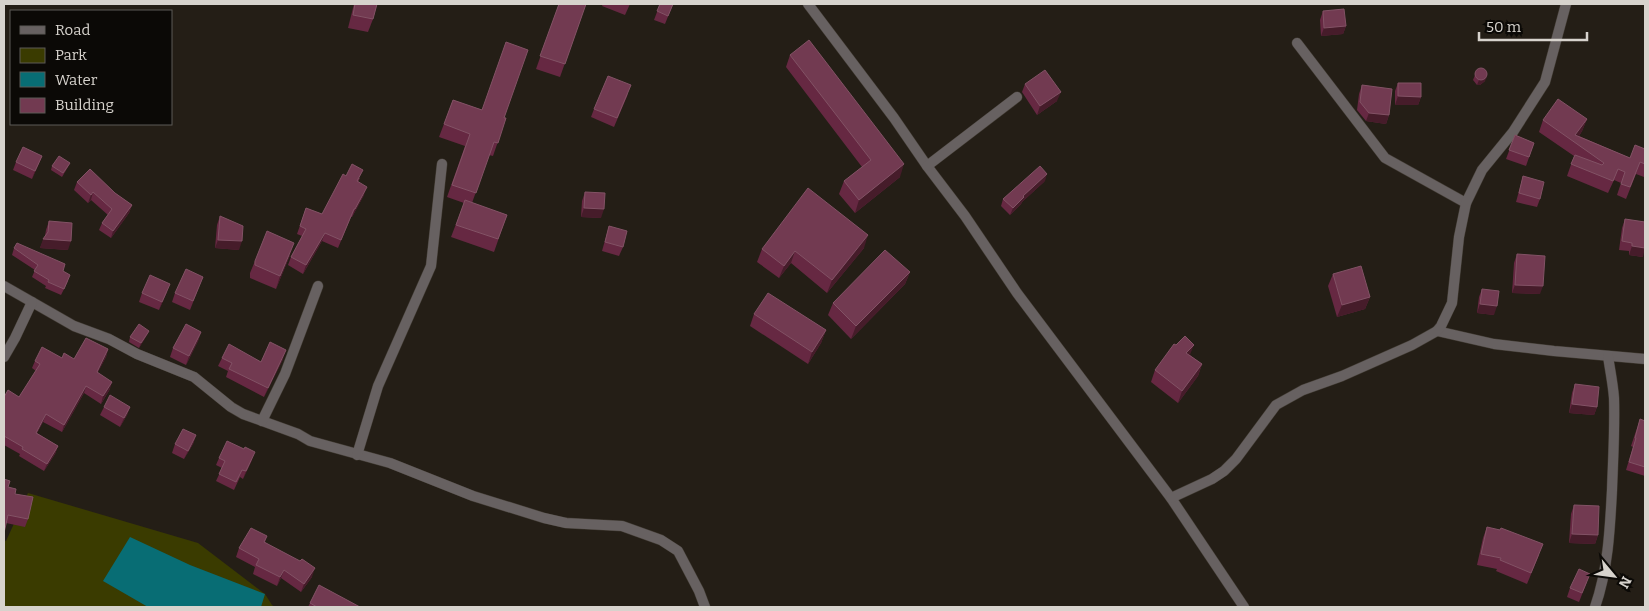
<svg xmlns="http://www.w3.org/2000/svg" width="1649" height="611" font-family="Bitter,serif">
<style>
.green{fill:#3a3b00}
.water{fill:#086d74}
.lines{fill:none;stroke-linecap:round;stroke-linejoin:round}
.street-casing{stroke:#413b33;stroke-width:11}
.street{stroke:#676161;stroke-width:10}
.wall{fill:#662842}
.shaded-wall{fill:#461c2a}
.building{fill:#723a51;stroke:#825265}
</style>
<rect width="100%" height="100%" fill="#241e16"/>
<polygon class="green" points="28,493 198,543 265,594 272,605 275,607 4,607 4,540 6,541"/>
<polygon class="water" points="130,537 190,565 265,594 261,607 148,607 103,581"/>
<g class="lines">
<defs>
<g id="street">
<polyline points="808,4 894,118 927,166 965,216 1017,293 1171,498 1244,607"/>
<polyline points="1297,43 1385,158 1466,203"/>
<polyline points="927,166 1017,97"/>
<polyline points="4,286 74,326 109,339 137,354 194,377 231,407 243,414 298,434 310,441 390,463 473,496 544,518 566,523 622,526 661,540 678,551 699,591 705,607"/>
<polyline points="1437,331 1494,344 1554,351 1645,359"/>
<polyline points="4,357 15,338 32,302"/>
<polyline points="262,421 285,374 318,286"/>
<polyline points="357,455 378,386 431,266 442,164"/>
<polyline points="1171,498 1212,479 1224,471 1236,459 1276,405 1303,390 1342,376 1412,345 1437,331 1441,326 1452,303 1459,237 1466,203 1482,170 1513,132 1545,82 1566,4"/>
<path d="M1595,607C1608,570 1610,529 1612,490C1613,460 1615,429 1614,398C1613,384 1610,370 1608,356"/>
</g>
</defs>
<use href="#street" class="street-casing"/>
<use href="#street" class="street"/>
</g>
<g class="wall">
<polygon points="354,4 377,4 373,19 368,32 348,28"/>
<polygon points="559,4 586,4 560,77 536,69"/>
<polygon points="603,4 630,4 625,15 602,6"/>
<polygon points="660,4 673,4 665,24 654,20"/>
<polygon points="1323,11 1346,26 1343,34 1321,36 1320,20"/>
<polygon points="790,55 900,177 855,213 839,194 844,181 862,167 786,67"/>
<polygon points="1477,70 1485,81 1480,85 1477,85 1473,80"/>
<polygon points="1398,83 1421,97 1418,105 1395,105 1395,91"/>
<polygon points="1025,84 1057,101 1037,115 1022,92"/>
<polygon points="1362,85 1389,115 1386,124 1366,121 1357,110 1359,94"/>
<polygon points="628,94 614,127 591,117 594,109"/>
<polygon points="453,100 506,118 493,156 489,155 472,203 507,215 494,252 451,237 464,203 447,197 465,146 439,137"/>
<polygon points="1587,119 1582,131 1579,136 1630,158 1645,149 1645,173 1644,177 1636,174 1626,199 1617,195 1621,183 1614,180 1608,193 1567,176 1574,156 1539,132 1543,120"/>
<polygon points="1515,135 1534,143 1526,166 1506,159"/>
<polygon points="42,156 32,179 13,170 16,162"/>
<polygon points="70,163 68,167 62,177 51,170 52,166"/>
<polygon points="346,176 360,178 358,182 364,195 352,217 351,217 338,248 322,241 303,274 288,265 291,257 302,236 297,234 306,208 322,214"/>
<polygon points="1523,176 1540,199 1537,207 1516,202"/>
<polygon points="1045,181 1022,202 1021,204 1010,215 1001,206 1003,199"/>
<polygon points="77,182 115,193 132,205 129,213 111,238 99,230 102,223 108,215 91,200 88,203 74,190"/>
<polygon points="585,192 601,218 581,217 582,201"/>
<polygon points="220,216 239,250 215,248 217,225"/>
<polygon points="1625,219 1643,257 1629,255 1629,251 1619,250 1622,228"/>
<polygon points="49,221 68,250 40,248 45,236 46,230"/>
<polygon points="609,226 623,247 619,256 602,251"/>
<polygon points="14,248 63,271 68,281 61,295 45,288 46,286 32,277 35,270 12,255"/>
<polygon points="864,248 827,293 791,263 779,278 757,262 762,249"/>
<polygon points="1517,254 1540,294 1512,293 1514,263"/>
<polygon points="290,255 276,289 250,278 250,273 255,261"/>
<polygon points="910,272 905,284 851,339 828,315 833,303"/>
<polygon points="1333,274 1370,297 1365,309 1337,317 1328,286"/>
<polygon points="203,277 190,310 172,302 175,293"/>
<polygon points="1482,289 1494,315 1477,313 1479,297"/>
<polygon points="167,292 159,310 139,302 142,293"/>
<polygon points="754,314 826,330 821,343 808,364 750,326"/>
<polygon points="149,331 147,335 139,348 129,342 130,337"/>
<polygon points="201,332 198,341 186,365 170,357 173,348"/>
<polygon points="108,349 106,357 97,373 110,389 101,404 84,393 62,432 43,422 37,433 58,446 55,454 44,471 19,456 20,454 4,445 4,397 19,397 36,371 32,368 35,361 62,358 74,359"/>
<polygon points="1190,355 1202,364 1198,376 1178,403 1151,382 1155,370"/>
<polygon points="222,358 261,362 283,359 264,397 226,377 228,371 218,366"/>
<polygon points="1575,384 1597,407 1594,415 1569,413 1572,393"/>
<polygon points="104,407 130,407 127,415 120,427 100,415"/>
<polygon points="1640,419 1645,421 1645,476 1626,470 1633,447 1631,446"/>
<polygon points="196,435 193,444 184,459 172,453 175,444"/>
<polygon points="219,458 252,460 243,479 240,477 234,490 216,481 222,468 216,465"/>
<polygon points="8,487 15,494 28,519 25,527 6,523"/>
<polygon points="1574,505 1598,535 1595,544 1569,543 1571,514"/>
<polygon points="1487,527 1539,555 1527,584 1496,571 1497,569 1477,565 1483,538"/>
<polygon points="267,536 265,542 312,577 301,592 281,578 277,586 253,574 255,567 236,557 239,548"/>
<polygon points="1587,582 1579,602 1567,597 1570,588"/>
<polygon points="310,603 360,607 308,607"/>
</g>
<g class="shaded-wall">
<polygon points="1346,26 1343,34 1321,36 1324,28"/>
<polygon points="1487,77 1485,81 1480,85 1477,85 1479,80"/>
<polygon points="1061,92 1057,101 1037,115 1040,106"/>
<polygon points="1398,96 1421,97 1418,105 1395,105"/>
<polygon points="1369,113 1389,115 1386,124 1366,121"/>
<polygon points="1587,119 1582,131 1575,142 1575,135"/>
<polygon points="42,156 39,164 32,179 35,171"/>
<polygon points="904,164 900,177 855,213 859,200"/>
<polygon points="1047,174 1045,181 1022,202 1021,204 1010,215 1013,208 1023,196"/>
<polygon points="367,187 364,195 352,217 355,209"/>
<polygon points="93,192 91,200 88,203 91,195"/>
<polygon points="132,205 129,213 111,238 113,231"/>
<polygon points="584,208 604,209 601,218 581,217"/>
<polygon points="325,233 322,241 303,274 306,265"/>
<polygon points="868,235 864,248 827,293 832,280"/>
<polygon points="43,239 71,241 68,250 40,248"/>
<polygon points="218,240 242,241 239,250 215,248"/>
<polygon points="294,243 290,255 276,289 280,276"/>
<polygon points="1632,246 1645,248 1643,257 1629,255"/>
<polygon points="795,251 791,263 779,278 784,266"/>
<polygon points="910,272 905,284 851,339 856,326"/>
<polygon points="170,284 167,292 159,310 162,302"/>
<polygon points="1515,285 1543,286 1540,294 1512,293"/>
<polygon points="1370,297 1365,309 1337,317 1342,305"/>
<polygon points="1480,304 1497,306 1494,315 1477,313"/>
<polygon points="826,330 821,343 808,364 812,352"/>
<polygon points="149,331 147,335 139,348 141,343"/>
<polygon points="201,332 198,341 186,365 189,356"/>
<polygon points="1194,345 1189,357 1186,353"/>
<polygon points="108,349 106,357 94,380 97,372"/>
<polygon points="286,350 283,359 264,397 268,388"/>
<polygon points="1202,364 1198,376 1178,403 1182,391"/>
<polygon points="112,382 110,389 101,404 103,396"/>
<polygon points="86,386 84,393 62,432 64,425"/>
<polygon points="1572,404 1597,407 1594,415 1569,413"/>
<polygon points="130,407 127,415 120,427 124,418"/>
<polygon points="46,414 43,422 33,440 36,433"/>
<polygon points="196,435 193,444 184,459"/>
<polygon points="58,446 55,454 44,471 47,464"/>
<polygon points="255,452 252,460 243,479 246,471"/>
<polygon points="1572,534 1598,535 1595,544 1569,543"/>
<polygon points="315,568 312,577 301,592 304,584"/>
<polygon points="284,570 281,578 277,586 280,577"/>
</g>
<g class="building">
<polygon points="355,4 377,4 373,19 353,15"/>
<polygon points="559,4 586,4 565,64 540,56"/>
<polygon points="660,4 673,4 668,16 657,11"/>
<polygon points="1344,9 1346,26 1324,28 1323,11"/>
<polygon points="809,40 904,164 859,200 844,181 871,160 790,55"/>
<polygon points="506,42 528,50 504,118 506,118 498,143 494,142 476,193 452,185 470,134 444,124 453,100 482,110"/>
<circle cx="1481" cy="74" r="6"/>
<polygon points="1045,70 1061,92 1040,106 1025,84"/>
<polygon points="608,76 631,85 617,118 594,109"/>
<polygon points="1398,83 1421,83 1421,97 1398,96"/>
<polygon points="1362,85 1392,89 1389,115 1369,113 1360,102"/>
<polygon points="1558,99 1587,119 1575,135 1630,158 1635,145 1645,149 1645,164 1640,162 1630,187 1621,184 1625,172 1618,169 1613,181 1571,164 1575,155 1602,165 1604,163 1543,120"/>
<polygon points="1515,135 1534,143 1529,157 1509,150"/>
<polygon points="23,147 42,156 35,171 16,162"/>
<polygon points="59,156 70,163 63,173 52,166"/>
<polygon points="352,164 363,170 357,181 367,187 355,209 354,209 341,240 325,233 306,265 291,257 306,229 300,226 306,208 322,214 343,174 346,176"/>
<polygon points="1040,166 1047,174 1023,196 1024,197 1013,208 1003,199"/>
<polygon points="90,169 115,193 132,205 113,231 102,223 112,209 93,192 91,195 77,182"/>
<polygon points="1523,176 1544,182 1540,199 1519,193"/>
<polygon points="808,188 868,235 832,280 795,251 784,266 762,249"/>
<polygon points="585,192 605,193 604,209 584,208"/>
<polygon points="465,200 507,215 498,239 456,225"/>
<polygon points="220,216 243,226 242,241 218,240"/>
<polygon points="1625,219 1645,222 1645,248 1632,246 1632,243 1622,241"/>
<polygon points="49,221 72,223 71,241 43,239 48,232"/>
<polygon points="609,226 627,231 623,247 605,242"/>
<polygon points="267,231 294,243 280,276 255,265 255,261"/>
<polygon points="17,243 65,264 63,271 70,275 64,289 48,282 49,280 34,271 38,265 14,248"/>
<polygon points="885,250 910,272 856,326 833,303"/>
<polygon points="1517,254 1545,256 1543,286 1515,285"/>
<polygon points="1361,266 1370,297 1342,305 1333,274"/>
<polygon points="186,269 203,277 193,301 175,293"/>
<polygon points="150,275 170,284 162,302 142,293"/>
<polygon points="1482,289 1499,291 1497,306 1480,304"/>
<polygon points="768,293 826,330 812,352 754,314"/>
<polygon points="139,324 149,331 141,343 130,337"/>
<polygon points="186,324 201,332 189,356 173,348"/>
<polygon points="1185,336 1194,345 1186,353 1202,364 1182,391 1155,370 1174,344 1176,345"/>
<polygon points="86,338 108,349 97,372 112,382 103,396 86,386 64,425 46,414 36,433 58,446 47,464 22,449 23,447 4,436 4,397 8,390 19,397 40,364 35,361 42,347 62,358 64,353 74,359"/>
<polygon points="270,342 286,350 268,388 229,369 232,363 222,358 229,344 261,362"/>
<polygon points="1575,384 1599,387 1597,407 1572,404"/>
<polygon points="110,395 130,407 124,418 104,407"/>
<polygon points="1640,419 1645,421 1645,467 1629,462 1636,438 1635,438"/>
<polygon points="183,429 196,435 188,451 175,444"/>
<polygon points="227,441 244,449 245,447 255,452 246,471 242,470 236,482 219,474 225,461 219,458"/>
<polygon points="4,479 10,481 8,487 16,489 15,494 33,497 28,519 8,515 4,533"/>
<polygon points="1574,505 1599,506 1598,535 1572,534"/>
<polygon points="1487,527 1500,530 1501,528 1543,544 1531,573 1500,560 1501,558 1481,554"/>
<polygon points="251,528 267,536 264,542 300,561 302,559 315,568 304,584 284,570 280,577 256,565 259,559 239,548"/>
<polygon points="1579,569 1590,574 1582,593 1570,588"/>
<polygon points="319,585 360,607 317,607 310,603"/>
</g>
<rect width="1649" height="611" fill="none" stroke="#d7d3cd" stroke-width="10"/>
<rect x="10" y="10" width="162" height="115" fill="#0b0906" stroke="#5d5a56"/>
<rect x="20" y="26" width="25" height="8" fill="#676161" stroke="#5d5a56"/>
<text x="55" y="35" font-size="15" fill="#d7d3cd">Road</text>
<rect x="20" y="48" width="25" height="15" fill="#3a3b00" stroke="#5d5a56"/>
<text x="55" y="60" font-size="15" fill="#d7d3cd">Park</text>
<rect x="20" y="72" width="25" height="15" fill="#086d74" stroke="#5d5a56"/>
<text x="55" y="85" font-size="15" fill="#d7d3cd">Water</text>
<rect x="20" y="98" width="25" height="15" fill="#723a51" stroke="#5d5a56"/>
<text x="55" y="110" font-size="15" fill="#d7d3cd">Building</text>
<g transform="translate(1614 576) rotate(119)" stroke="#0b0906" stroke-width="4" paint-order="stroke">
<path d="M0-4L9 19L0 12L-9 19Z" fill="#d7d3cd"/>
<text y="-8" font-size="14" font-weight="bold" text-anchor="middle" fill="#d7d3cd">N</text>
</g>
<path d="M1479 32v8h108v-8" fill="none" stroke="#d7d3cd" stroke-width="2.5"/>
<text x="1486" y="32" font-size="15" fill="#d7d3cd" stroke="#0b0906" stroke-width="4" paint-order="stroke">50 m</text>
</svg>
